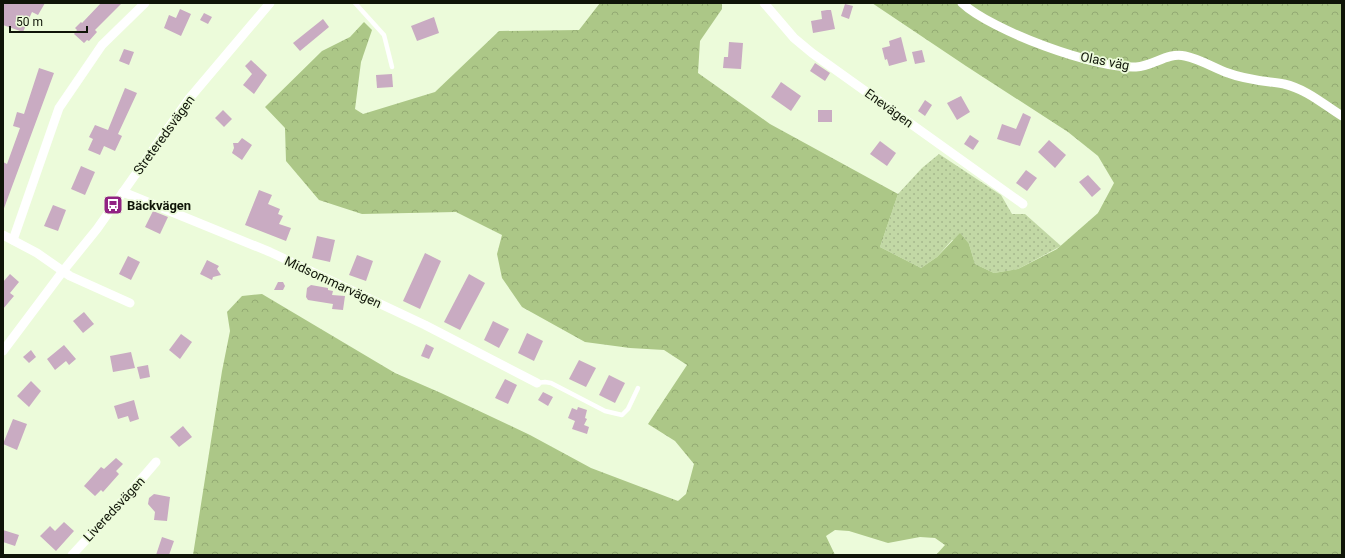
<svg xmlns="http://www.w3.org/2000/svg" width="1345" height="558" font-family="Roboto,sans-serif">
<style>
.grass{fill:url(#grass-dots)}
.forest{fill:url(#forest-crowns)}
.building{fill:#c9abc2}
.lines{fill:none;stroke-linecap:round;stroke-linejoin:round}
.lane{stroke:#fff;stroke-width:4.5}
.street{stroke:#fff;stroke-width:9}
.labels{text-anchor:middle;dominant-baseline:central;stroke-width:3.5;stroke-linejoin:round;paint-order:stroke}
.street-label{font-size:13px;fill:#0f1408;stroke:#ecfbda}
.poi-label{font-size:13px;font-weight:bold;fill:#0f1408;stroke:#ecfbda;text-anchor:start}
</style>
<defs>
<pattern id="grass-dots" width="8" height="8" patternUnits="userSpaceOnUse"><rect width="8" height="8" fill="#c2d8a5"/><path d="M2 2h.1M6 6h.1" fill="none" stroke="#a6b88d" stroke-width="1.8" stroke-linecap="round"/></pattern>
<pattern id="forest-crowns" width="20" height="18" patternUnits="userSpaceOnUse"><rect width="20" height="18" fill="#acc787"/><path d="M2 6a3 3 0 1 1 6 0M12 15a3 3 0 1 1 6 0" fill="none" stroke="#93aa73"/></pattern>
</defs>
<rect width="100%" height="100%" fill="#ecfbda"/>
<polygon class="grass" points="939,154 1001,195 1012,214 1025,214 1061,246 1018,269 994,273 975,264 969,244 952,240 937,257 921,268 880,247 898,194 922,168"/>
<polygon class="forest" points="600,3 722,3 722,9 700,41 698,73 770,124 898,194 880,247 921,268 937,257 960,233 969,244 975,264 994,273 1018,269 1057,249 1098,213 1114,183 1098,156 1068,132 966,66 872,3 1342,3 1342,555 936,555 945,545 935,538 920,537 888,543 849,531 835,530 826,536 835,555 193,555 222,371 230,331 227,312 242,296 262,294 395,373 441,393 530,435 591,468 678,501 686,494 694,464 675,441 648,424 687,365 664,350 630,348 585,342 522,307 502,278 497,254 502,235 456,212 362,214 319,200 286,161 285,128 265,107 322,51 350,37 364,22 372,30 361,62 355,109 363,114 435,92 499,31 579,30"/>
<g class="building">
<polygon points="3,3 45,3 38,15 32,12 23,32 3,25"/>
<polygon points="101,3 122,3 95,30 97,32 89,41 87,40 84,43 74,34 77,30 75,28 81,22 82,23"/>
<polygon points="845,4 853,6 849,19 841,16"/>
<polygon points="180,9 191,14 181,36 164,28 169,15 176,18"/>
<polygon points="827,10 831,10 835,29 813,33 811,21 822,19 821,11"/>
<polygon points="204,13 212,17 208,24 200,20"/>
<polygon points="434,17 439,33 417,41 411,26"/>
<polygon points="323,19 329,27 300,51 293,43"/>
<polygon points="901,37 907,61 889,66 887,59 885,60 882,48 890,46 889,41"/>
<polygon points="729,42 743,43 741,69 723,68 724,57 728,57"/>
<polygon points="124,49 134,52 129,65 119,61"/>
<polygon points="922,50 925,62 915,64 912,52"/>
<polygon points="251,60 267,75 254,94 243,85 252,74 245,66"/>
<polygon points="815,63 830,73 825,81 810,71"/>
<polygon points="39,68 54,73 3,211 3,162 7,164 20,128 13,126 17,112 24,114"/>
<polygon points="392,74 393,87 377,88 376,75"/>
<polygon points="781,82 801,96 791,111 771,97"/>
<polygon points="125,88 137,93 118,134 122,136 115,151 104,146 100,155 88,150 93,139 89,137 95,125 108,130"/>
<polygon points="961,96 970,112 957,120 947,103"/>
<polygon points="925,100 932,105 925,116 918,111"/>
<polygon points="223,110 232,119 224,127 215,118"/>
<rect x="818" y="110" width="14" height="12"/>
<polygon points="1023,113 1031,117 1020,146 997,139 1002,124 1016,129"/>
<polygon points="970,135 979,141 973,150 964,144"/>
<polygon points="242,138 252,145 242,160 232,153 234,148 233,143 238,143"/>
<polygon points="1049,140 1066,155 1055,168 1038,152"/>
<polygon points="880,141 896,153 887,166 870,154"/>
<polygon points="81,166 95,172 85,195 71,189"/>
<polygon points="1026,170 1037,178 1027,191 1016,183"/>
<polygon points="1088,175 1101,189 1092,197 1079,182"/>
<polygon points="259,190 272,195 268,204 280,209 278,214 283,216 279,224 291,228 286,241 245,225"/>
<polygon points="53,205 66,210 58,231 44,226"/>
<polygon points="153,211 168,217 160,234 145,227"/>
<polygon points="317,236 335,240 330,262 312,258"/>
<polygon points="425,253 441,261 420,309 403,301"/>
<polygon points="357,255 373,261 366,281 349,275"/>
<polygon points="128,256 140,262 131,280 119,274"/>
<polygon points="207,260 219,266 217,269 221,275 213,277 212,280 200,274"/>
<polygon points="10,274 19,282 10,293 14,296 3,309 3,282"/>
<polygon points="469,274 485,283 460,330 444,322"/>
<polygon points="278,282 283,282 285,286 283,290 274,290"/>
<polygon points="311,285 328,288 328,290 333,291 332,295 345,296 343,310 332,309 333,304 308,300 306,297 307,288"/>
<polygon points="84,312 94,324 83,333 73,321"/>
<polygon points="493,321 509,329 499,348 484,340"/>
<polygon points="527,333 543,341 534,361 518,353"/>
<polygon points="181,334 192,342 180,359 169,350"/>
<polygon points="426,344 434,348 429,359 421,356"/>
<polygon points="64,345 76,359 69,365 66,361 55,370 47,359"/>
<polygon points="31,350 36,357 29,363 23,357"/>
<polygon points="131,352 135,368 113,372 110,356"/>
<polygon points="579,360 596,368 586,387 569,379"/>
<polygon points="148,365 150,377 140,379 137,367"/>
<polygon points="609,375 625,383 615,403 599,395"/>
<polygon points="505,379 517,385 508,404 495,398"/>
<polygon points="31,381 41,391 29,407 17,396"/>
<polygon points="543,392 553,397 548,406 538,400"/>
<polygon points="134,400 139,419 130,422 128,416 118,419 114,406"/>
<polygon points="578,407 587,410 585,418 587,419 584,425 589,427 587,434 572,429 575,421 568,418 572,408 577,410"/>
<polygon points="13,419 27,424 17,450 3,444"/>
<polygon points="183,426 192,437 179,447 170,437"/>
<polygon points="116,458 123,464 116,471 119,474 103,492 101,490 95,496 84,486 101,467 104,469"/>
<polygon points="154,494 170,497 167,521 154,520 155,512 148,504 149,498"/>
<polygon points="64,522 74,531 56,551 40,536 50,526 55,531"/>
<polygon points="3,530 19,535 15,546 3,542"/>
<polygon points="162,537 174,541 169,555 156,555"/>
</g>
<g class="lines">
<g class="lane">
<polyline points="355,3 384,35 392,67"/>
<polyline points="537,383 545,382 551,383 605,411 622,415 628,409 638,388"/>
</g>
<g class="street">
<polyline points="764,3 794,38 812,53 1023,204"/>
<path d="M962,3C992,31 1096,69 1136,67C1154,66 1167,52 1185,56C1200,59 1214,68 1228,73C1246,80 1265,81 1284,84C1306,89 1323,104 1342,116"/>
<polyline points="123,192 270,252 425,325 537,383"/>
<polyline points="3,235 37,253 70,276 130,303"/>
<polyline points="13,240 59,108 102,45 145,3"/>
<polyline points="3,351 63,271 97,229 188,100 270,3"/>
<polyline points="72,555 125,498 156,462"/>
</g>
</g>
<defs>
<symbol id="bus-square" viewBox="-11 -11 22 22"><rect x="-9" y="-9" width="18" height="18" rx="4" fill="#912283" stroke="#ecfbda"/><path d="M-5-6H5V4H4V6H2V4H-2V6H-4V4H-5ZM-3.5-4V0h7V-4ZM-3.5 1.2v1.5H-2V1.2ZM2 1.2v1.5H3.5V1.2Z" fill="#fff"/></symbol>
</defs>
<g fill-rule="evenodd">
<use href="#bus-square" x="102" y="194" width="22" height="22"/>
</g>
<g class="labels">
<g class="street-label">
<text transform="translate(1105 61) rotate(11)">Olas väg</text>
<text transform="translate(889 108) rotate(36)">Enevägen</text>
<text transform="translate(164 135) rotate(-54)">Streteredsvägen</text>
<text transform="translate(333 282) rotate(25)">Midsommarvägen</text>
<text transform="translate(114 509) rotate(-47)">Liveredsvägen</text>
</g>
<g class="poi-label">
<text x="127" y="205">Bäckvägen</text>
</g>
</g>
<rect width="1345" height="558" fill="none" stroke="#0f1408" stroke-width="8"/>
<path d="M10 26v6h77v-6" fill="none" stroke="#0f1408" stroke-width="2"/>
<text x="16" y="26" font-size="12" fill="#0f1408" stroke="#ecfbda" stroke-width="3" paint-order="stroke">50 m</text>
</svg>
